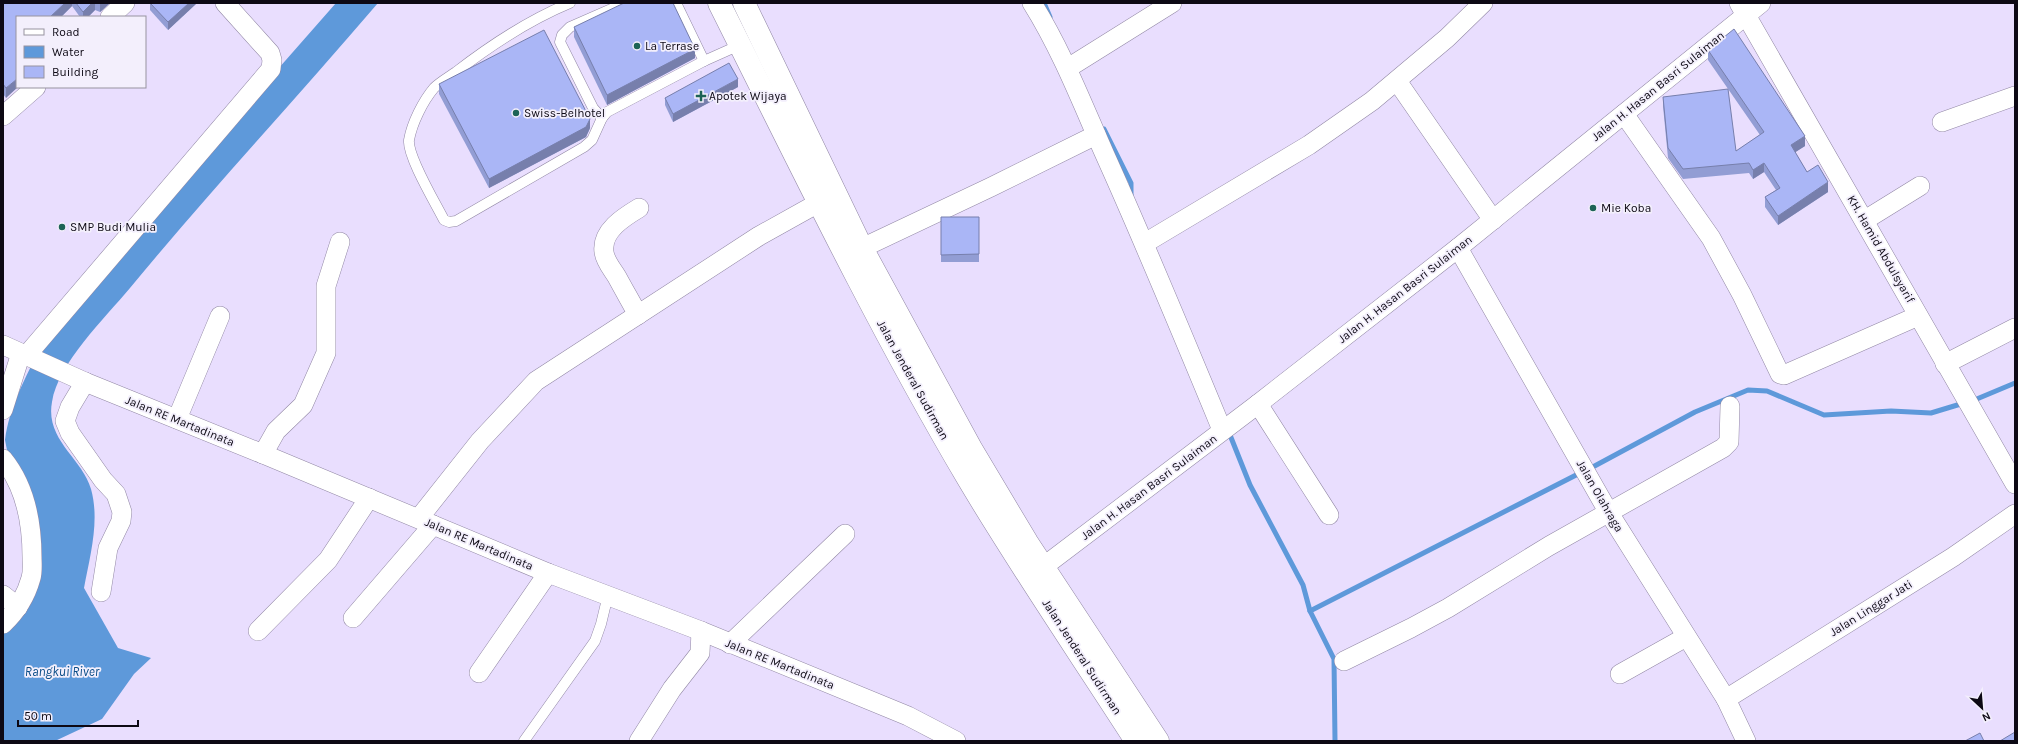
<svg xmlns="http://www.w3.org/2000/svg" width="2018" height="744" font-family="Karla,sans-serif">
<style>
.water{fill:#5e99da}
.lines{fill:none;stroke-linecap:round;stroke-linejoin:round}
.stream{stroke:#5e99da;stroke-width:5}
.service-casing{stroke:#9187a4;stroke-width:11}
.minor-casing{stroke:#9187a4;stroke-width:20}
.trunk-casing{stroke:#9187a4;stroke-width:23}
.service{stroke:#fff;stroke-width:10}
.minor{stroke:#fff;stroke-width:19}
.trunk{stroke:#fff;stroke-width:22}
.wall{fill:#929dd4}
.shaded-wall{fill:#777fac}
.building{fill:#aab6f6;stroke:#777fac}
.poi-dot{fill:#1d6356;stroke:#f3effc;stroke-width:1.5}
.labels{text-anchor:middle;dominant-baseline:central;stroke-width:3.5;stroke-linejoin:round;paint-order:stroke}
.poi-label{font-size:12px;fill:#0d0914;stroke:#f3effc;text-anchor:start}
.street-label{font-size:12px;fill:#0d0914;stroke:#f3effc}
.water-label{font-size:13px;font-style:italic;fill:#094c87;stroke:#f3effc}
</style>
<rect width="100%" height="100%" fill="#e9defe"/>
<path class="water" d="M336,3H378C296,99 210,191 130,288C105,318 58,363 52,402C45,440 82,458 91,489C100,521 90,556 84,588L118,648L151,658L134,674L102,719L55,741H3V632L33,582L5,440C9,407 26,377 40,348L278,69Z"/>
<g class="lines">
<g class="stream">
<polyline points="1044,3 1050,17"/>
<polyline points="1104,129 1131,183 1131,196"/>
<polyline points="1972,401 2015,383"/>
<polyline points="1228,430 1250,485 1303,585 1310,611 1334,659 1335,741"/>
<polyline points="1589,469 1695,412 1748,390 1767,391 1824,415 1891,411 1931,413 1964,403"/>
<polyline points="1310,611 1582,472"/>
</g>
<defs>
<g id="service">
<path d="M570,3C529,20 491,45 456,72C449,77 440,82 434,88C423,101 412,123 409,140C407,156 436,204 444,220L449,222L456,221L584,147L592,140L602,118L607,112L704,61L742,44"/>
<polyline points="676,3 704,61"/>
<polyline points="602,118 593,108 560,42 562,35 570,27 625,3"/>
<polyline points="524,741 595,641 601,624 608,595"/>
</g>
<g id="minor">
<path d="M1032,3C1062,51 1082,103 1105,155C1146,246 1184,338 1222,430"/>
<polyline points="1739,3 2015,484"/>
<polyline points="110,17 125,3"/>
<polyline points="1068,68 1172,3"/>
<polyline points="1397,81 1493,220"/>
<polyline points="1624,114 1711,238 1742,295 1780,374 1784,375 1918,316"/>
<polyline points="3,116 36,87"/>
<polyline points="1942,122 2015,96"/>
<polyline points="1865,220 1920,186"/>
<polyline points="1145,243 1309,145 1372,101 1447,38 1483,3"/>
<polyline points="862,248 991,187 1096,135"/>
<polyline points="1458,248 1609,513 1726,699 1746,741"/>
<path d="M638,315C631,302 624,290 617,277C612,269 605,261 604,252C601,231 624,217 639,208"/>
<polyline points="3,345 85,382 263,454 548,573 701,631 908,716 956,741"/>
<polyline points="26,356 271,69 272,60 270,53 225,3"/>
<polyline points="1945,364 2015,328"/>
<polyline points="85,382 70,407 65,421 70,433 103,480 116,494 122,512 121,521 108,548 101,592"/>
<polyline points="1258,404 1329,515"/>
<polyline points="3,410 21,353"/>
<polyline points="177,419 220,316"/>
<polyline points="263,454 276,431 303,405 326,353 326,286 340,242"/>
<path d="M3,459C25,486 32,522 32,557C32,563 33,571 31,578C26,596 17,611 3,624"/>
<polyline points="419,518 480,441 536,381 759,236 820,202"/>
<polyline points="1043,567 1258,404 1458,248 1761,3"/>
<polyline points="3,595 18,607"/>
<polyline points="353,618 433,525"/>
<polyline points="258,631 328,560 369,498"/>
<polyline points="730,644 845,534"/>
<polyline points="1344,661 1411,628 1448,608 1549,546 1723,448 1729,442 1730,406"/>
<polyline points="479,673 548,573"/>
<polyline points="1620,674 1686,637"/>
<polyline points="1726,699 1953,557 2015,514"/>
<polyline points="639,741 672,689 700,653 701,631"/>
</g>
<g id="trunk">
<path d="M719,3C799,163 877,325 968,479C1021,568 1080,654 1136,741"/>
<polyline points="744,3 862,248 972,450 1027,542 1158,741"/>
</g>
</defs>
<use href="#service" class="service-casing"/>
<use href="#minor" class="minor-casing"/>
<use href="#trunk" class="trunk-casing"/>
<use href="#service" class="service"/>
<use href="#minor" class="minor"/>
<use href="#trunk" class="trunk"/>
</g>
<g class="wall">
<polygon points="3,3 110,3 100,12 95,10 88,17 80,17 72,6 61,17 17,17 6,98 3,94"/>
<polygon points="150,3 197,3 168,30 150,10"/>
<polygon points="574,27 695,58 607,105 574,37"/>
<polygon points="1708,50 1805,146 1795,152 1807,172 1828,192 1778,225 1765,207 1765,197 1776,190 1764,172 1753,179 1749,173 1683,179 1668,158 1663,106 1663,97 1736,151 1760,135 1708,60"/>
<polygon points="439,84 590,128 586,137 489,188 439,94"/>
<polygon points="738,87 673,122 665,105 665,98"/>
<rect x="941" y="217" width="38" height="45"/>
</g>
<g class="shaded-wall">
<polygon points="65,3 72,3 72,6 61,17 50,17"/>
<polygon points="92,3 95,3 95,10 88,17 83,17 83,12"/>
<polygon points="100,3 110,3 100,12"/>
<polygon points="189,3 197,3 168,30 168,22"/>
<polygon points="695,49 695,58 607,105 607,95"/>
<polygon points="17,79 17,87 18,87 6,98 6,88"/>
<polygon points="738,79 738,87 673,122 673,114"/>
<polygon points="590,119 590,128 586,137 489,188 489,179"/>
<polygon points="1805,136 1805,146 1791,155 1791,145"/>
<polygon points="1764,163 1764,172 1753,179 1753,170"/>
<polygon points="1828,182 1828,192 1778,225 1778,216"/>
</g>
<g class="building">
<polygon points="3,3 65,3 50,17 17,17 17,79 6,88 3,84"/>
<polygon points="76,3 92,3 83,12"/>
<polygon points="150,3 189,3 168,22"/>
<polygon points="624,3 673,3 695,49 607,95 574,27"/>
<polygon points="1734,29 1805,136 1791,145 1807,172 1818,165 1828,182 1778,216 1765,197 1780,188 1764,163 1753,170 1749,163 1683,169 1668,148 1663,97 1728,89 1736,151 1764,132 1708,50"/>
<polygon points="544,30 590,119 586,127 489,179 439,84"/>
<polygon points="729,63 738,79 673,114 665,98"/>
<polygon points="941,217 979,217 979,254 941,255"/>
<polygon points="2015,732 2015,741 2000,741"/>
<polygon points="1980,733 1984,741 1965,741"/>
</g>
<g class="poi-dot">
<circle cx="637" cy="46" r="4"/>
<path d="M699 90h4v4h4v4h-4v4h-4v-4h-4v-4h4z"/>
<circle cx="516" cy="113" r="4"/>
<circle cx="1593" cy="208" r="4"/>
<circle cx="62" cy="227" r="4"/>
</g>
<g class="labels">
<g class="poi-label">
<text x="645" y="46">La Terrase</text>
<text x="709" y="96">Apotek Wijaya</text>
<text x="524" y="113">Swiss-Belhotel</text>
<text x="1601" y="208">Mie Koba</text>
<text x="70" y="227">SMP Budi Mulia</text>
</g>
<g class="street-label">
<text transform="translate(1658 86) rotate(-39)">Jalan H. Hasan Basri Sulaiman</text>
<text transform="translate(1881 249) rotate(60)">KH. Hamid Abdulsyarif</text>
<text transform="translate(1405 289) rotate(-38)">Jalan H. Hasan Basri Sulaiman</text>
<text transform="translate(913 380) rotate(61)">Jalan Jenderal Sudirman</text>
<text transform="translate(180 421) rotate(22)">Jalan RE Martadinata</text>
<text transform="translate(1149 487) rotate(-37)">Jalan H. Hasan Basri Sulaiman</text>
<text transform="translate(1600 496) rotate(60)">Jalan Olahraga</text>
<text transform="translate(479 544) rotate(23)">Jalan RE Martadinata</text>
<text transform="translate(1871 608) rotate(-32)">Jalan Linggar Jati</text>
<text transform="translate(1082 657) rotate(57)">Jalan Jenderal Sudirman</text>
<text transform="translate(780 664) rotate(22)">Jalan RE Martadinata</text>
</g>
<g class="water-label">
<text x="62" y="671">Rangkui River</text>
</g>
</g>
<rect width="2018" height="744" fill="none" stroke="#0d0914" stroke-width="8"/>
<rect x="16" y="16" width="130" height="72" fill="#f3effc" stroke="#97939f"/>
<rect x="24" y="29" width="20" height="6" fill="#ffffff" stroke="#97939f"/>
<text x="52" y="36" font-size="12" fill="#0d0914">Road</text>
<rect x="24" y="46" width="20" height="12" fill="#5e99da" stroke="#97939f"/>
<text x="52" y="56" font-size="12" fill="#0d0914">Water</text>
<rect x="24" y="66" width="20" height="12" fill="#aab6f6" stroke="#97939f"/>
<text x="52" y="76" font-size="12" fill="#0d0914">Building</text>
<g transform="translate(1982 708) rotate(154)" stroke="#f3effc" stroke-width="3" paint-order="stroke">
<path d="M0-3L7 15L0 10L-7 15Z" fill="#0d0914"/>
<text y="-6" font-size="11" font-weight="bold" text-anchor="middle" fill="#0d0914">N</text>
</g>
<path d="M18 720v6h120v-6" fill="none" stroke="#0d0914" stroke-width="2"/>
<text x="24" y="720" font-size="12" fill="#0d0914" stroke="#f3effc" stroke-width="3" paint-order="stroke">50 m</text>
</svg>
